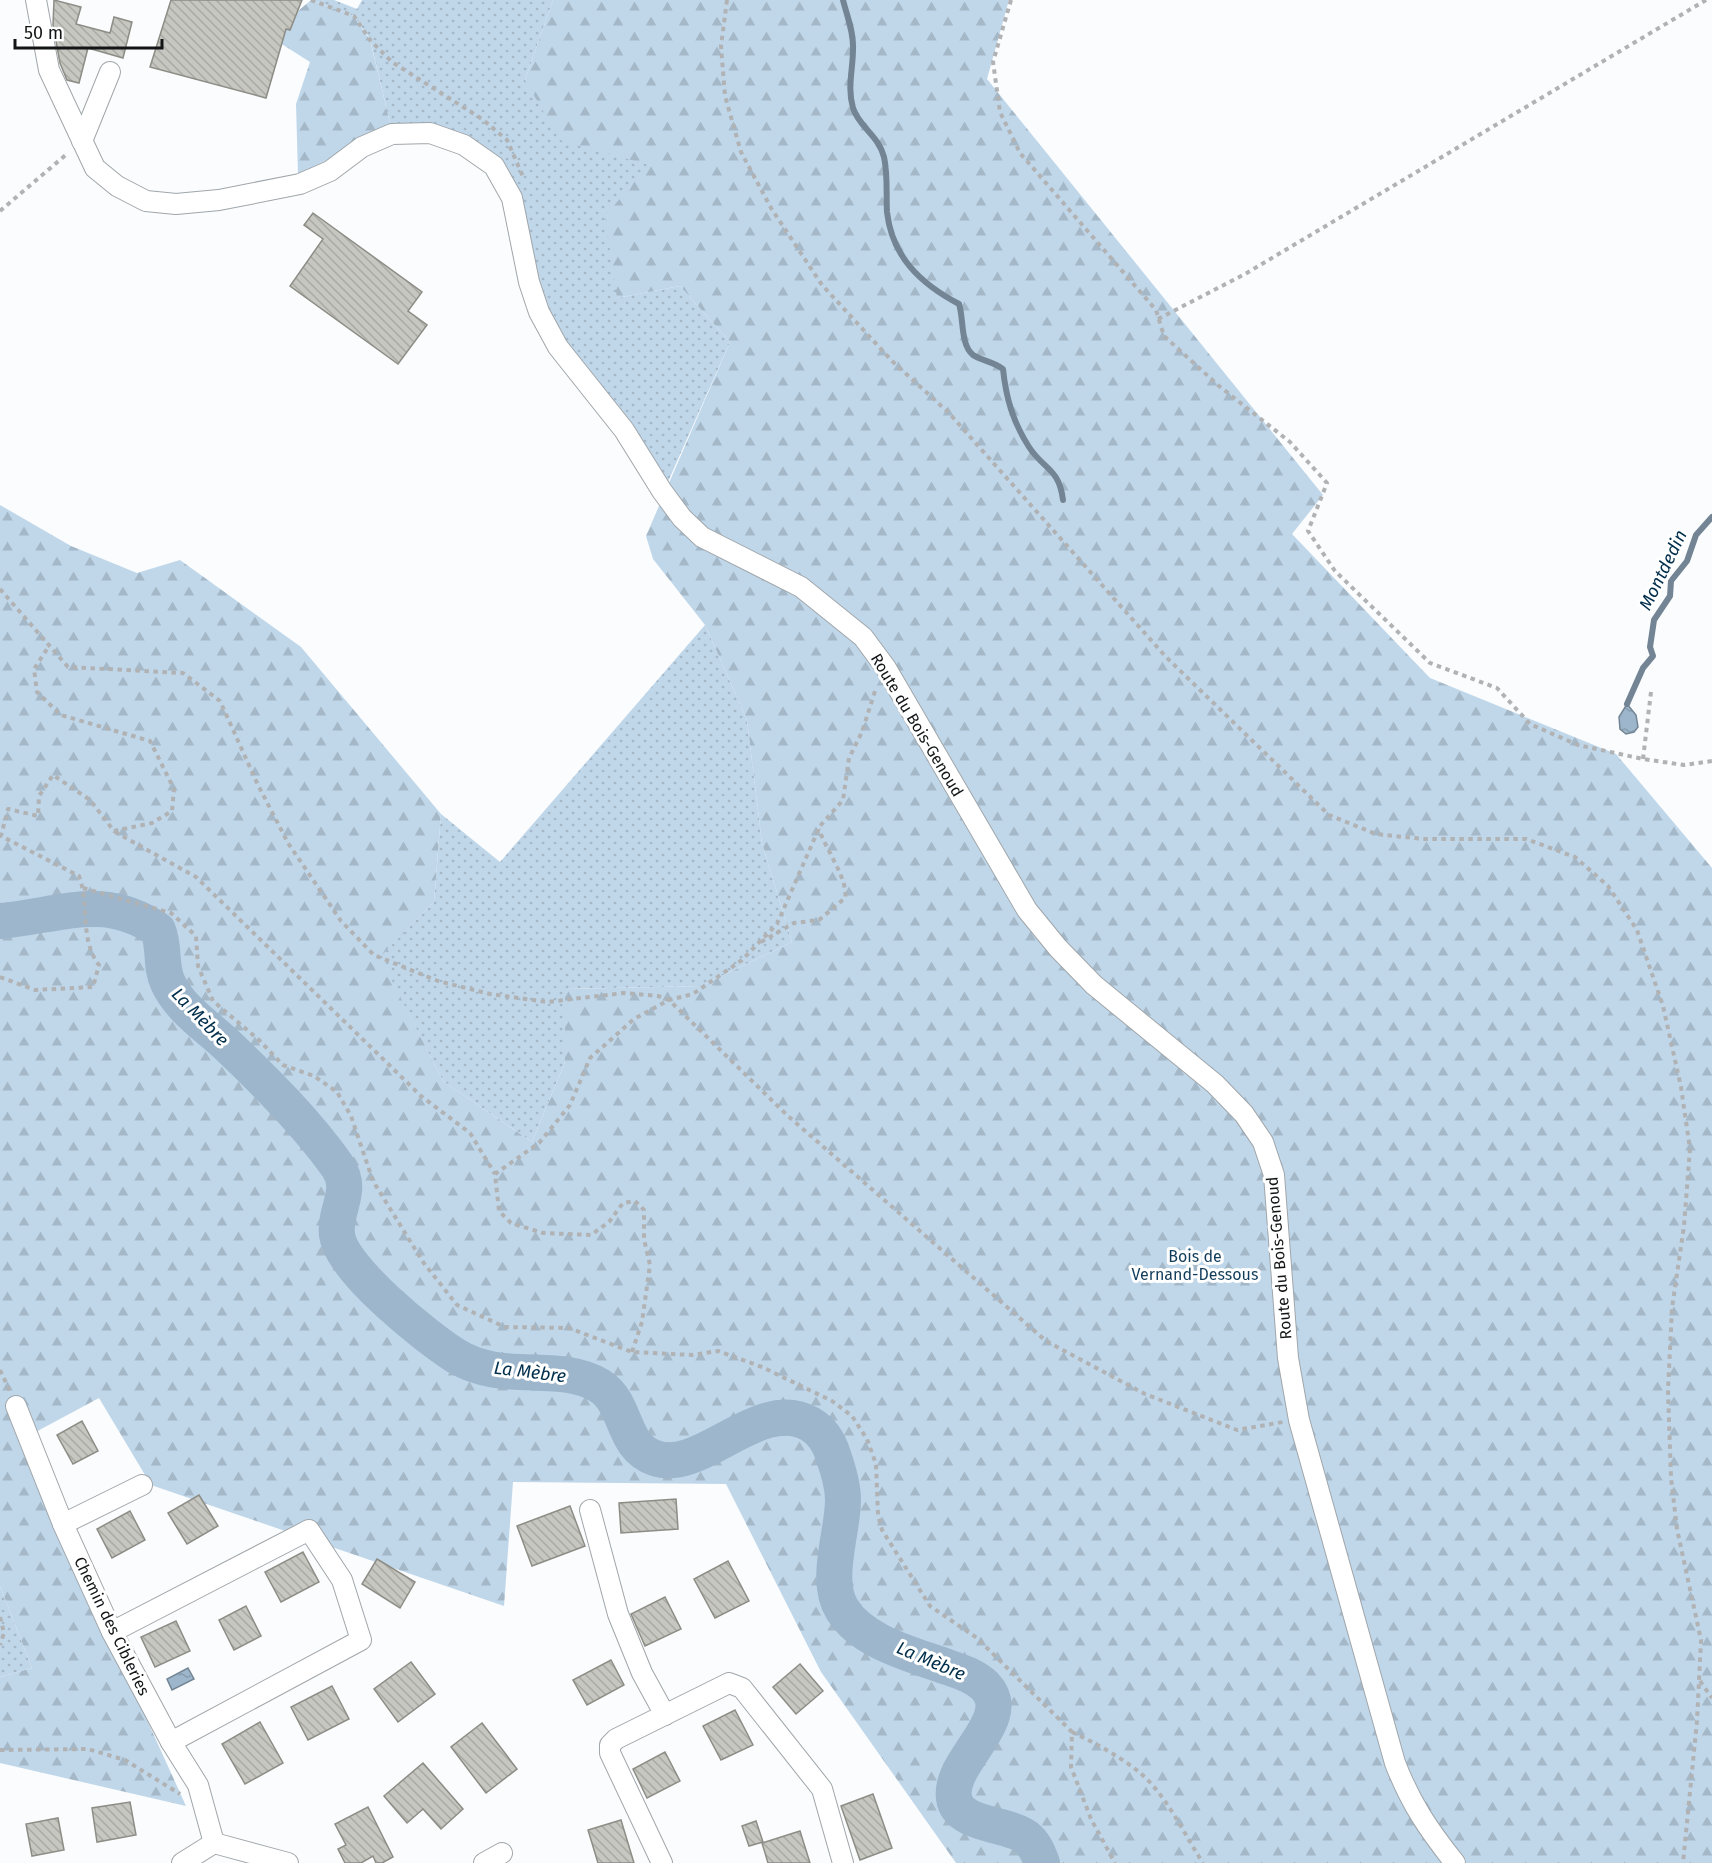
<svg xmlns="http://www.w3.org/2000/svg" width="1712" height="1863" font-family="'Fira Sans',sans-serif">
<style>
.green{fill:url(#green-dots)}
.forest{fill:url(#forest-firs)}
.water{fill:url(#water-ripples);stroke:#738594;stroke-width:1.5}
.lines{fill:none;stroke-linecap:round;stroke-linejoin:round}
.stream{stroke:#738594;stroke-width:6}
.river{stroke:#9db6cb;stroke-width:36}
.building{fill:url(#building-back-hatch);stroke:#8d8d86;stroke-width:1.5}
.minor-casing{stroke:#a0a6aa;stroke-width:22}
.path{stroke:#b0b2b4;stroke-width:4;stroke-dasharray:4.5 4.5;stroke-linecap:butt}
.minor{stroke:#fff;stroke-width:20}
.labels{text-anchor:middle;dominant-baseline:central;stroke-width:6;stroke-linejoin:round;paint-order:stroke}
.street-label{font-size:16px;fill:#121415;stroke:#fff}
.park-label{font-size:16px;fill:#113d5b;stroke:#fff}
.water-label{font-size:18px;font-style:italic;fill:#002f4c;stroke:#fff}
</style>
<defs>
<pattern id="green-dots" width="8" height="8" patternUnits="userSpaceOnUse" patternTransform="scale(1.5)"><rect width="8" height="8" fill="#c0d7ea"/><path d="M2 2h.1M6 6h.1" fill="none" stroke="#a4b8c8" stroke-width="1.8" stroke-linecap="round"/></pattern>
<pattern id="forest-firs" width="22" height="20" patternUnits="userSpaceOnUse" patternTransform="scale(1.5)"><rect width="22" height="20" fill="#c0d7ea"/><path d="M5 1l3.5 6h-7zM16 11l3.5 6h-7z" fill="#a4b8c8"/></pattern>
<pattern id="water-ripples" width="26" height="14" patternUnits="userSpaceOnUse" patternTransform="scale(1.5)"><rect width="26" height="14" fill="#9db6cb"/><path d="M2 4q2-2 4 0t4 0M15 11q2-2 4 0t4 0" fill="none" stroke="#869cad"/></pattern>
<pattern id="building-back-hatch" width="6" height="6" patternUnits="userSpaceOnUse" patternTransform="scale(1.5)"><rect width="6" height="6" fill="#c6c7c0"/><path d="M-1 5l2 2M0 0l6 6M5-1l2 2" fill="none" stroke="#a9aaa4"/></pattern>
</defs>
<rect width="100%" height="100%" fill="#fafcfe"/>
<g class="green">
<polygon points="311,0 334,0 357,9 362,0 553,0 525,80 649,165 617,298 680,286 730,342 667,484 565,343 546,309 500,161 391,127 370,39 354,16"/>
<polygon points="705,625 747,720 762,843 792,942 701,986 565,989 565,1062 532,1142 443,1081 379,957 434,902 441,814 500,862"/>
<polygon points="0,1586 32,1668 0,1677"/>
</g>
<g class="forest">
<polygon points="311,0 354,16 370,40 391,127 298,175 296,104 310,62 280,43 286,29 290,30 298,11"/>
<polygon points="553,0 1009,0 987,79 1323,495 1292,534 1430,678 1616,754 1712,868 1712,1863 956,1863 821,1672 726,1484 513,1482 504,1606 151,1485 99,1398 32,1434 49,1504 186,1806 0,1763 0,1677 32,1668 0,1586 0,505 71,546 137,573 180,560 301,647 441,814 434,902 380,957 443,1081 532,1142 565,1062 565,989 701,986 792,942 762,843 747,720 705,625 653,559 646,536 730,342 680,286 617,298 605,216 649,165 560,140 525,80"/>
</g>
<g class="water">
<polygon points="1627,704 1636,715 1638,727 1634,732 1626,734 1620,729 1619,717"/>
<polygon points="188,1668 194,1679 172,1690 167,1679"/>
</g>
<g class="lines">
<g class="stream">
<path d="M843,0C847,16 854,33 853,49C853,70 847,87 853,108C859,127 879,136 884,157C888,175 886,194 887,212C892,257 921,284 959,304C964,319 960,344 973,355C980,360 994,362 1003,369C1006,398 1013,422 1029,447C1044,470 1059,468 1063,500"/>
<polyline points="1627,704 1643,668 1653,656 1650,647 1654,620 1670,596 1671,581 1687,561 1696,535 1712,517"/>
</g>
<path class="river" d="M0,921C59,916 104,892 158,930C165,947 160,967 168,983C180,1009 207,1026 227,1045C266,1082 307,1123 338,1167C354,1191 334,1209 337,1235C341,1269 426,1337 456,1356C503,1385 560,1361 600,1386C628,1404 621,1447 655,1458C701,1475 759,1395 810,1424C822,1431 829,1442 833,1455C838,1469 843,1485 843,1500C843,1532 824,1580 842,1609C862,1643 915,1655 950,1668C962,1672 976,1677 985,1686C1017,1719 948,1761 954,1798C958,1826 1008,1823 1026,1837C1035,1844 1038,1853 1042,1863"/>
</g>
<g class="building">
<polygon points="54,0 81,7 76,24 110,33 114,17 132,22 123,58 88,48 79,83 67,80 60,63 53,25"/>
<polygon points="171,0 302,0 290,30 286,29 266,98 150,67"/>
<polygon points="313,213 422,292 408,311 427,325 398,364 290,286 323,239 304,225"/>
<polygon points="82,1421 98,1451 73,1464 57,1435"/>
<polygon points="199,1495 218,1526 187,1544 168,1513"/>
<polygon points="676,1499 678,1529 621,1533 619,1503"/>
<polygon points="570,1506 585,1546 532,1566 517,1526"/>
<polygon points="130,1511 145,1540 112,1558 97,1529"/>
<polygon points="303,1552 319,1582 281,1602 265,1572"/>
<polygon points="377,1559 415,1582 400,1608 362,1584"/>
<polygon points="728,1561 749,1601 715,1618 694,1579"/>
<polygon points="665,1597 681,1629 645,1646 631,1614"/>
<polygon points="246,1606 261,1636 234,1650 219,1620"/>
<polygon points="176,1621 190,1651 155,1667 141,1637"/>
<polygon points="611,1660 624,1685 587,1705 573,1680"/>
<polygon points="411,1662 435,1694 398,1722 374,1689"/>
<polygon points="800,1664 823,1691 796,1714 773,1687"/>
<polygon points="332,1686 349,1719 308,1740 291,1707"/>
<polygon points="735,1710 753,1745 721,1760 703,1726"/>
<polygon points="260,1722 283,1763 245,1784 222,1744"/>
<polygon points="482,1723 517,1769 486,1793 451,1747"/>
<polygon points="665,1752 680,1781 647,1798 633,1769"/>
<polygon points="423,1763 463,1809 441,1829 423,1809 407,1823 384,1796"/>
<polygon points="873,1794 892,1848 860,1860 841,1806"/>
<polygon points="130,1802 136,1835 97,1842 92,1808"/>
<polygon points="368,1807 393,1857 382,1863 376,1863 373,1856 361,1863 345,1863 338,1849 346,1845 335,1824"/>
<polygon points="58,1818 64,1850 32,1856 26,1824"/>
<polygon points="621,1820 634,1863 598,1863 588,1830"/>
<polygon points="756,1821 763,1842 749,1846 742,1826"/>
<polygon points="800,1831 810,1863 768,1863 762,1843"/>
</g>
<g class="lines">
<defs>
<g id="minor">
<path d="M36,0L49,70L95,168L117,186L146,201L176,204L219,200L300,184L330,171L362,147L392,134L430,133L464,145L494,166L512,198L529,282L539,312L558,347L624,430L662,491L682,518L702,537L801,587L863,637L886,668L1027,910L1058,948L1094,985L1215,1084L1244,1114L1263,1142L1274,1175L1288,1358L1299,1420L1395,1763C1411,1804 1428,1829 1455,1863"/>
<polyline points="82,141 110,72"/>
<polyline points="16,1406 63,1524 112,1632 171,1742 198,1785 214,1843"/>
<polyline points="590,1510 618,1614 642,1673 665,1715"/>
<polyline points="63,1524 142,1485"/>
<polyline points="112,1632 309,1530 342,1580 361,1640 171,1742"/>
<polyline points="182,1863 214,1843 288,1863"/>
<polyline points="484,1863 502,1853"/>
<polyline points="662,1863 610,1753 610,1745 616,1739 729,1683 742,1688 822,1789 843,1863"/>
</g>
</defs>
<use href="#minor" class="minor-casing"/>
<g class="path">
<polyline points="311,0 354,16 370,40 392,62 482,119 507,140 524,179"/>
<polyline points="727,0 721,46 725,96 741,152 771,208 822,285 892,361 948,412 1166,657 1329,815 1376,834 1423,839 1526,839 1575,857 1608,886 1637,930 1663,1006 1681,1087 1690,1149 1684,1226 1672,1308 1668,1390 1671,1478 1677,1529 1701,1640 1697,1721 1683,1863"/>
<polyline points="1011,0 993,62 1000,112 1020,153 1156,310 1164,336 1219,386 1290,442 1327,483 1308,531 1335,571 1430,663 1497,688 1530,724 1578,745 1643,759 1684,765 1712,761"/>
<polyline points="0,211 68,153"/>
<polyline points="1158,319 1245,274 1706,0"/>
<polyline points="0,589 68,667 183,673 220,701 258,785 288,843 341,921 374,955 438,981 490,994 547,1002 624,993 658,996 669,1000 788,1116 1046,1341 1145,1394 1237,1430 1283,1422"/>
<polyline points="1643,759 1651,692"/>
<polyline points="115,832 196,877 421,1096 470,1133 495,1174"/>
<polyline points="83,888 171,913 196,936 198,966 213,1001 259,1040 283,1065 314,1076 337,1092 351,1116 373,1181 423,1262 457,1305 505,1327 569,1328 632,1352 692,1355 718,1351 762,1367 832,1401 852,1416 867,1439 876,1464 878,1515 882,1530 930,1606 977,1638 1072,1732 1071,1767 1091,1819 1115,1863"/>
<path d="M761,942L794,923L819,920L845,898C849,881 825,848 819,829"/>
<path d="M0,977L35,990L93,987L99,965C79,939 90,905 79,876L1,836L8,809L38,816L39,796L53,775L90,800L114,831L152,823L172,811L174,789L150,741L61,715L37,692L34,669L49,646"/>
<polyline points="632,1352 642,1322 650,1265 644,1239 644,1210 635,1201 623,1203 609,1222 591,1235 543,1233 511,1223 499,1211 495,1174 539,1143 570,1105 590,1058 634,1019 669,1000 693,994 742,960 777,924 820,826 843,800 849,758 862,732 876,688"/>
<polyline points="0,1370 10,1391"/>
<polyline points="0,1617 4,1633 0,1645"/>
<polyline points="1700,1681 1712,1698"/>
<path d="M1072,1732C1095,1743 1119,1756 1139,1772C1166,1794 1184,1834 1203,1863"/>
<polyline points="0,1750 88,1749 125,1760 180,1794"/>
</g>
<use href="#minor" class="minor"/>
</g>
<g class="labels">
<g class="street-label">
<text transform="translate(917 725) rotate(59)">Route du Bois-Genoud</text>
<text transform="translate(1279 1258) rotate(-95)">Route du Bois-Genoud</text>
<text transform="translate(112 1626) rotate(64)">Chemin des Cibleries</text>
</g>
<g class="park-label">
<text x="1195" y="1256">Bois de<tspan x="1195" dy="18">Vernand-Dessous</tspan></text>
</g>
<g class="water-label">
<text transform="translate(1663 570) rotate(-64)">Montdedin</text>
<text transform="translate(200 1017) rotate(46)">La Mèbre</text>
<text transform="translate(530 1372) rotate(7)">La Mèbre</text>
<text transform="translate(931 1661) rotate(23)">La Mèbre</text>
</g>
</g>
<path d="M15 39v9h147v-9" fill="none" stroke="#121415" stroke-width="3"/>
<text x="24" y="39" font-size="18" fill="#121415" stroke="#ffffff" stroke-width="4.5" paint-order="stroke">50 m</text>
</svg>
